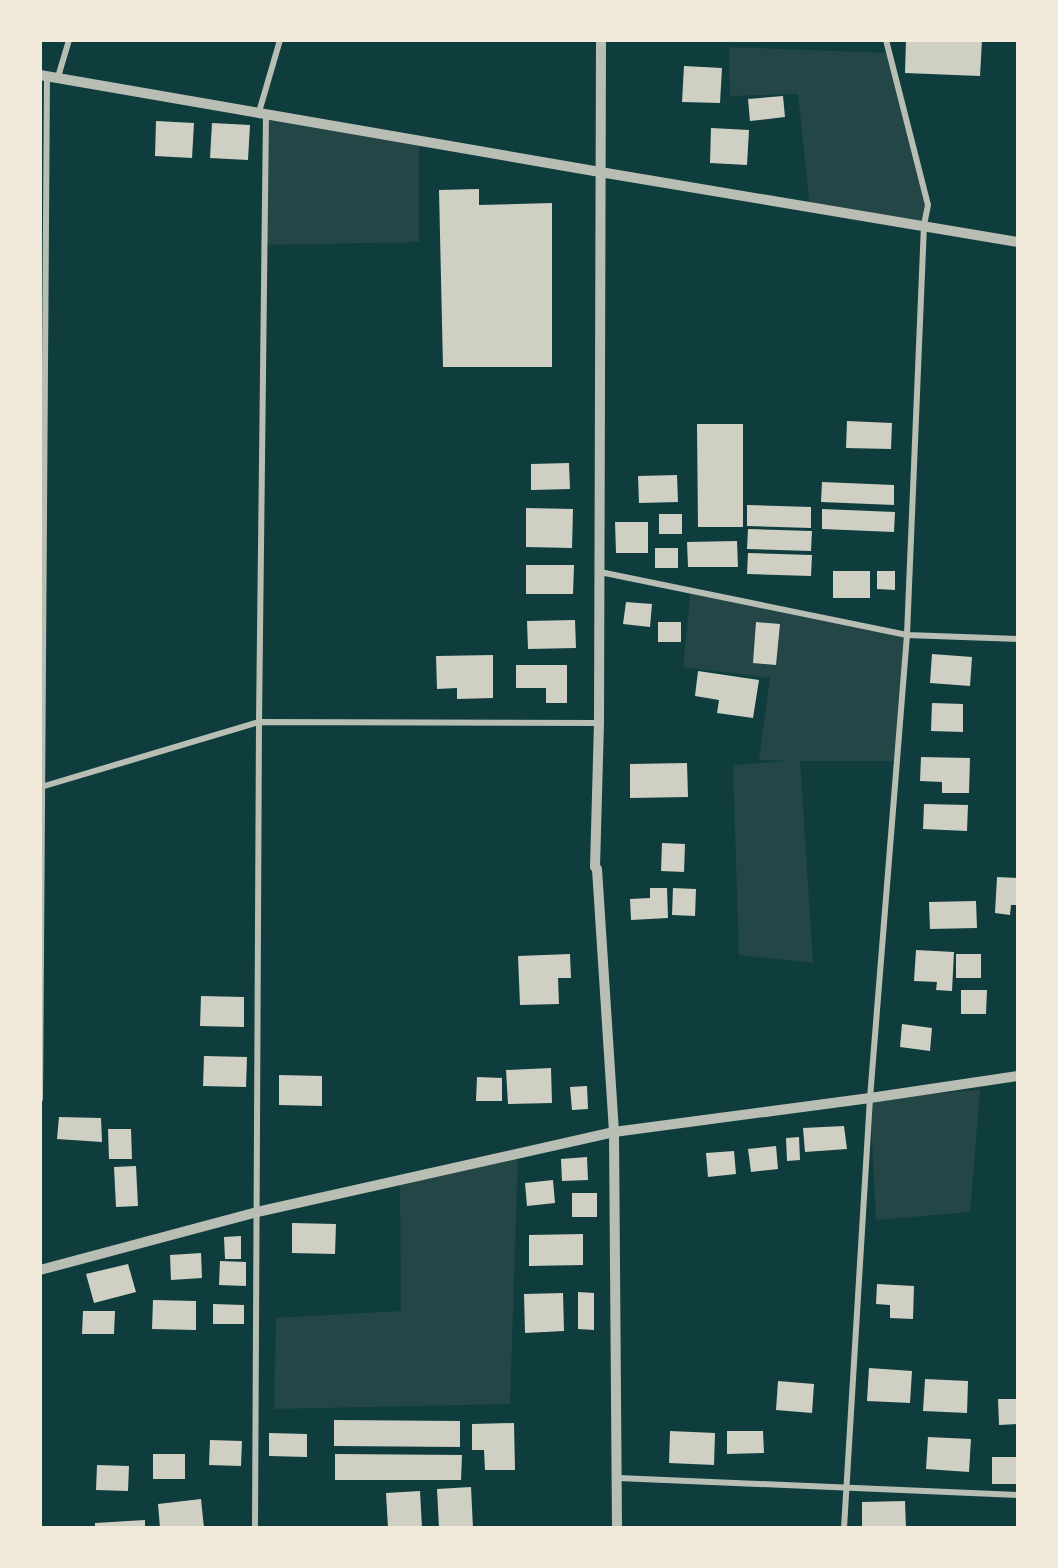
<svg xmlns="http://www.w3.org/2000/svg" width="1058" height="1568" font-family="Jost,sans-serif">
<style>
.green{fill:#244646}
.building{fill:#cfcfc3}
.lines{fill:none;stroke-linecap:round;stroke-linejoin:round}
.minor{stroke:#b8beb3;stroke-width:6}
.tertiary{stroke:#b8beb3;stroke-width:10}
</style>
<rect width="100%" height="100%" fill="#0f3d3e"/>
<g class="green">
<polygon points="729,47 889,53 928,205 925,221 810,207 798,94 730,96"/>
<polygon points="266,113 419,141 419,242 264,245"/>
<polygon points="691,590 907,635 897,761 800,761 813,963 739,955 733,765 786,761 759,760 770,678 683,667"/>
<polygon points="980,1090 970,1212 876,1220 870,1098"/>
<polygon points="518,1153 510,1404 274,1409 276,1318 401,1311 400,1180"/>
</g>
<g class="building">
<polygon points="906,40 982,40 980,76 905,73"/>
<polygon points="684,66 722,68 720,103 682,102"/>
<polygon points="783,96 785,117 750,121 748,99"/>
<polygon points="156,121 194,123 192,158 155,156"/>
<polygon points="212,123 250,125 248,160 210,158"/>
<polygon points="711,128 749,130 747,165 710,163"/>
<polygon points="479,189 479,205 552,203 552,367 443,367 439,190"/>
<polygon points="847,421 892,423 891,449 846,448"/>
<polygon points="697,424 743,424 743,527 698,527"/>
<polygon points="569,463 570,489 531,490 531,464"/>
<polygon points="677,475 678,502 639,503 638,476"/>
<polygon points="822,482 894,485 894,505 821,502"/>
<polygon points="747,505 811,507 811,528 747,526"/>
<polygon points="526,508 573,509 572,548 526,547"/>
<polygon points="822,509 895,512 894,532 822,529"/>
<rect x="659" y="514" width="23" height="20"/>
<polygon points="615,522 648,522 648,553 616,553"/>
<polygon points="748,529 812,531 811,551 747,549"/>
<polygon points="737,541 738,567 688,567 687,542"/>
<rect x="655" y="548" width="23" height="20"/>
<polygon points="748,553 812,555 811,576 747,574"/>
<polygon points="526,565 574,565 573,594 526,594"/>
<rect x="833" y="571" width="37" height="27"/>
<polygon points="877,571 895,571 895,590 877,589"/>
<polygon points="626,602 652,604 650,627 623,624"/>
<polygon points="575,620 576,648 528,649 527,621"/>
<rect x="658" y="622" width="23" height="20"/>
<polygon points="756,622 780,624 776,665 753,663"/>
<polygon points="932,654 972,657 970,686 930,683"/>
<polygon points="493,655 493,698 457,699 457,688 437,689 436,656"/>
<polygon points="516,665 567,665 567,703 546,703 546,688 516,688"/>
<polygon points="698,671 759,680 753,718 717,713 719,700 695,696"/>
<polygon points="932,703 963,704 963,732 931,731"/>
<polygon points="921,757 970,758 969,793 942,793 942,782 920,781"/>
<polygon points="687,763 688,797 630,798 630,764"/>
<polygon points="924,804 968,805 967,831 923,829"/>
<polygon points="662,843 685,844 684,872 661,871"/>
<polygon points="997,877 1018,878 1018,905 1011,905 1010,915 995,913"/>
<polygon points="650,888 667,888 668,918 631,920 630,899 650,898"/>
<polygon points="673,888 696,889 695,916 672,915"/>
<polygon points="976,901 977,928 930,929 929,902"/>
<polygon points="916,950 954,952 952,991 936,990 937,982 914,981"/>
<polygon points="570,954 571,978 558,978 559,1004 520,1005 518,956"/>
<rect x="956" y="954" width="25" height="24"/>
<polygon points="961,990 987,990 986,1014 961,1014"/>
<polygon points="201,996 244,997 244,1027 200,1026"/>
<polygon points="902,1024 932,1028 930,1051 900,1047"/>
<polygon points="204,1056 247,1057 246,1087 203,1086"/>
<polygon points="551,1068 552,1103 508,1104 506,1070"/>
<polygon points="279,1075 322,1076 322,1106 279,1105"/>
<polygon points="477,1077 502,1078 502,1101 476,1101"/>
<polygon points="587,1086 588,1109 572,1110 570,1087"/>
<polygon points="59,1117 101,1118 102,1142 57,1139"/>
<polygon points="844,1126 847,1149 805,1152 803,1128"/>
<polygon points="108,1129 131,1129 132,1159 109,1159"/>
<polygon points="799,1137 800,1160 787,1161 786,1138"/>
<polygon points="776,1146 778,1169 751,1172 748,1149"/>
<polygon points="734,1151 736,1174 708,1177 706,1153"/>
<polygon points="587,1157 588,1180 562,1181 561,1159"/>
<polygon points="136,1166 138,1206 116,1207 114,1167"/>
<polygon points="553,1180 555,1203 527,1206 525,1183"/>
<rect x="572" y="1193" width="25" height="24"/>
<polygon points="292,1223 336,1224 335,1254 292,1253"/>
<polygon points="583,1234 583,1265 529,1266 529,1235"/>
<polygon points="241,1236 241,1259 225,1259 224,1237"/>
<polygon points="201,1253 202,1278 171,1280 170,1255"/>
<polygon points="220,1261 246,1262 246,1286 219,1285"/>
<polygon points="128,1264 136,1292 94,1303 86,1274"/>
<polygon points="877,1284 914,1286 913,1319 890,1318 890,1305 876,1304"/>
<polygon points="578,1292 594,1293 594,1330 578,1329"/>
<polygon points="563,1293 564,1331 525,1333 524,1294"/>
<polygon points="153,1300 196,1301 196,1330 152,1329"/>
<polygon points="213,1304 244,1305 244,1324 213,1324"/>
<polygon points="83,1311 115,1311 114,1334 82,1334"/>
<polygon points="869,1368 912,1371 910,1403 867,1401"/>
<polygon points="925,1379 968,1381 967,1413 923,1411"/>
<polygon points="778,1381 814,1384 812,1413 776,1410"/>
<polygon points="998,1399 1018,1399 1018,1424 999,1425"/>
<polygon points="334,1420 460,1421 460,1447 334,1446"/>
<polygon points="514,1423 515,1470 485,1470 484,1450 472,1450 472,1424"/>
<polygon points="670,1431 715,1433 714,1465 669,1463"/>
<polygon points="727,1431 763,1431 764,1453 727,1454"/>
<polygon points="269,1433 307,1434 307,1457 269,1456"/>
<polygon points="928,1437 971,1439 969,1472 926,1469"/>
<polygon points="210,1440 242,1441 241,1466 209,1465"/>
<rect x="153" y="1454" width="32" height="25"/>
<polygon points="335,1454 462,1455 461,1480 335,1480"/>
<rect x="992" y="1457" width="26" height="27"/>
<polygon points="97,1465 129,1466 128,1491 96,1490"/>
<polygon points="471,1487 473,1528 439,1528 437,1489"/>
<polygon points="420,1491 422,1528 388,1528 386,1493"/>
<polygon points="201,1499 204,1528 160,1528 158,1504"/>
<polygon points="905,1501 906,1528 862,1528 862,1502"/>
<polygon points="145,1520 145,1528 95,1528 95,1523"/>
</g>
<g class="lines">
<g class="minor">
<polyline points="58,77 69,40"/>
<polyline points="259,112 280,40"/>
<polyline points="600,572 907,635 1018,639"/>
<polyline points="41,787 259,722 599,723"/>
<polyline points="40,1099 47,75"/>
<polyline points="618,1478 1018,1495"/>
<polyline points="255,1528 259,722 266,113"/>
<polyline points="844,1528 870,1098 907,635 924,225 928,205 886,40"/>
</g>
<g class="tertiary">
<polyline points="601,40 599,723 595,867 597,869 614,1132 617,1528"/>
<polyline points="40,75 600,172 1018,242"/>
<polyline points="40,1270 257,1212 614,1132 870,1098 1018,1076"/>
</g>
</g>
<rect width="1058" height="1568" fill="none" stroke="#f1e9da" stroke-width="84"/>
</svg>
